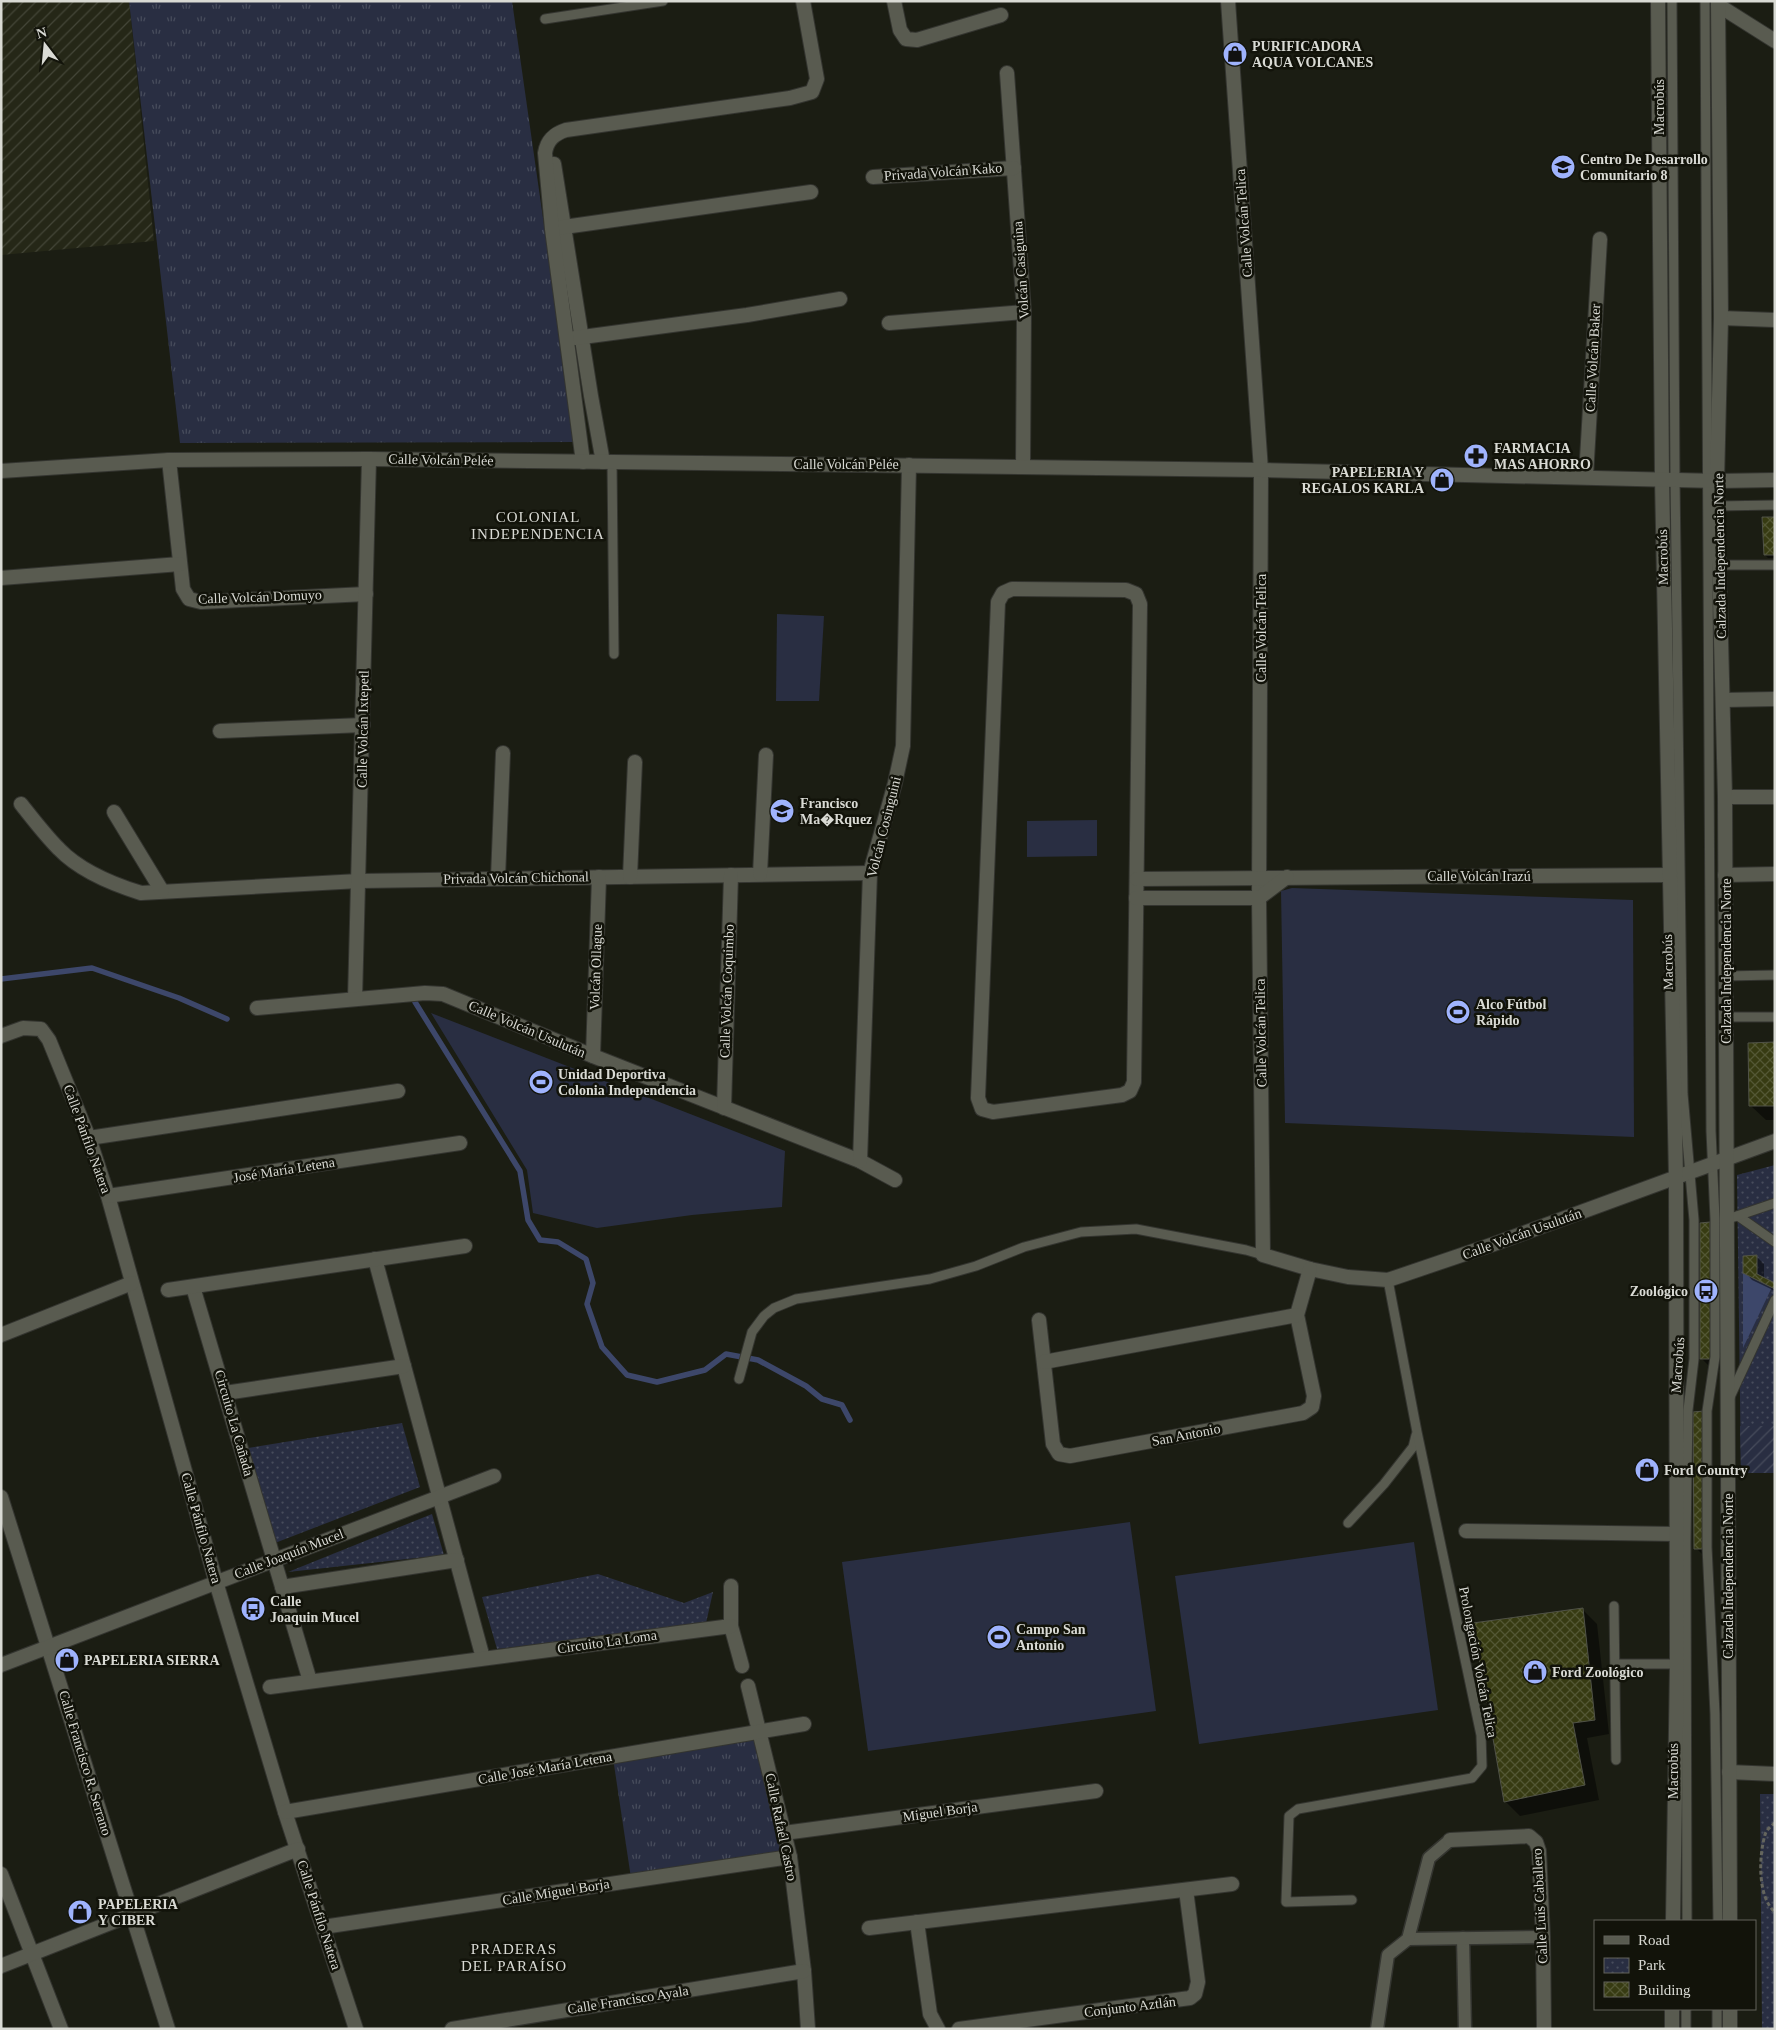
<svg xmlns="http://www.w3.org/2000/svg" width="1776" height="2030" font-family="'Times New Roman',serif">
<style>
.industrial{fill:url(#industrial-furrows)}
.grass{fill:url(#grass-tufts)}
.park{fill:url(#park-dots)}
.garden{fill:url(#garden-furrows)}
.pitch{fill:#292e42}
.water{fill:#3d476a}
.shadow{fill:#0007}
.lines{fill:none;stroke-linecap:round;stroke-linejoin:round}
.stream{stroke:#3d476a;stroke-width:5.5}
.building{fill:url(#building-cross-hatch);stroke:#505247}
.service-casing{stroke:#343530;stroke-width:11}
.pedestrian-casing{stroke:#343530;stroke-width:15}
.minor-casing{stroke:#343530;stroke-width:16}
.tertiary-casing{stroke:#343530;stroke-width:16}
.path{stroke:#64655d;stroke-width:3;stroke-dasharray:4 2.5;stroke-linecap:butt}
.service{stroke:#595b50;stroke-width:9}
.pedestrian{stroke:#595b50;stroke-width:12}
.minor{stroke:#595b50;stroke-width:14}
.tertiary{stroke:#595b50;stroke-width:14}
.labels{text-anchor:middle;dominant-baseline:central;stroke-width:5;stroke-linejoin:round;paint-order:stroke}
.poi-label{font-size:14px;font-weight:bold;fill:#d9dad4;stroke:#12130a;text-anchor:start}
.street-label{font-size:14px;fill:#d9dad4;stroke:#12130a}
.neighbourhood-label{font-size:15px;letter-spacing:1px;fill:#d9dad4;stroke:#12130a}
</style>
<defs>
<pattern id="industrial-furrows" width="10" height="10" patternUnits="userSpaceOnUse" patternTransform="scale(1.25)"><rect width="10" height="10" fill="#252717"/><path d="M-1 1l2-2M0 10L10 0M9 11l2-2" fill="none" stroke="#444638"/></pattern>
<pattern id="grass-tufts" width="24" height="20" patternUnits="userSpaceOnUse" patternTransform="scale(1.25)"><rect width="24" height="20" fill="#292e42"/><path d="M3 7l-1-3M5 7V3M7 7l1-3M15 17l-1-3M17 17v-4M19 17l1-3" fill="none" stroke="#474c5c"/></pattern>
<pattern id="park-dots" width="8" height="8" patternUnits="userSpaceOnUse" patternTransform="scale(1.25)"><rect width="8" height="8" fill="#292e42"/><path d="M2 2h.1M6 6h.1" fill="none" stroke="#474c5c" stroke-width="1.8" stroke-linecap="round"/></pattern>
<pattern id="garden-furrows" width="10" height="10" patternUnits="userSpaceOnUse" patternTransform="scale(1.25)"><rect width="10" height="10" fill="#292e42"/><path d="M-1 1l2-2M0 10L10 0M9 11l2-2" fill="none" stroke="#474c5c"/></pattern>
<pattern id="building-cross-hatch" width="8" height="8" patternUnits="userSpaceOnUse" patternTransform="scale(1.25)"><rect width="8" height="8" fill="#373b12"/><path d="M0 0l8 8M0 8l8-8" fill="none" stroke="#535734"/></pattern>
</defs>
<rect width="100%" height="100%" fill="#1b1d13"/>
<polygon class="industrial" points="1,1 129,1 154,241 1,255"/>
<g class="grass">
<polygon points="129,1 512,1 575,442 180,443"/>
<polygon points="756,1735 788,1853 631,1878 613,1758"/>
</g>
<g class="park">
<polygon points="1775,1165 1775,1473 1741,1473 1737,1175"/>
<polygon points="402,1423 420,1487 275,1543 248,1448"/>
<polygon points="432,1514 444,1555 288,1572"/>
<polygon points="598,1574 684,1603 713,1592 706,1623 497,1649 482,1597"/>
<polygon points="1760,1794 1775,1794 1775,2029 1762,2029"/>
</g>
<polygon class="garden" points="1740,1426 1775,1426 1775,1473 1741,1473"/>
<g class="pitch">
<polygon points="777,614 824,616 819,701 776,701"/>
<polygon points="1097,820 1097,856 1027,857 1027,821"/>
<polygon points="1292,888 1633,900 1634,1137 1285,1123 1281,891"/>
<polygon points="431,1013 785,1151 782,1207 692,1215 597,1228 533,1213 527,1170"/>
<polygon points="1130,1522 1156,1711 868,1751 842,1562"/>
<polygon points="1414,1542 1438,1710 1199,1744 1175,1576"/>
</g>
<polygon class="water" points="1743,1273 1772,1287 1743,1348"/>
<g class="shadow">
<polygon points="1775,518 1775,558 1768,558 1765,555"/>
<polygon points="1775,1043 1775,1120 1766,1120 1751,1106"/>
<polygon points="1710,1224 1721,1235 1722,1370 1712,1369 1701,1358"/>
<polygon points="1757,1257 1764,1264 1764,1278 1775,1284 1775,1291 1752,1280 1745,1272"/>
<polygon points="1711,1420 1711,1555 1703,1555 1696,1548"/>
<polygon points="1582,1609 1597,1624 1609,1734 1587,1738 1599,1800 1520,1816 1505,1801"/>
</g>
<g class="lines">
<g class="stream">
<polyline points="1,979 92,968 179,998 227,1019"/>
<polyline points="415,1002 520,1171 528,1220 540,1240 558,1242 586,1259 593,1283 587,1304 602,1347 627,1375 657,1382 705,1370 726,1354 758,1360 806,1386 822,1399 842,1405 850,1420"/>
</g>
</g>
<g class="building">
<polygon points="1762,517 1775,517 1775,555 1764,555"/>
<polygon points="1775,1042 1775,1106 1749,1106 1748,1043"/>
<polygon points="1710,1222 1712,1359 1700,1359 1700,1223"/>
<polygon points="1757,1255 1757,1274 1775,1283 1775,1289 1743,1273 1743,1256"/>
<polygon points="1704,1411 1705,1549 1694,1549 1693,1412"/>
<polygon points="1583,1608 1595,1720 1573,1723 1585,1785 1504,1802 1473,1623"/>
</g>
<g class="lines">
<defs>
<g id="service">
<polyline points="1672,1 1675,479 1683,1094 1694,1220 1694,1359 1688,1410 1686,1543 1687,1921"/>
<polyline points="1705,1 1711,1131 1715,1219 1715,1357 1707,1411 1707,1547 1715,1714 1718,1921"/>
<polyline points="545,19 663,1"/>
<polyline points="612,462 614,654"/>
<polyline points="1718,506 1775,505"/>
<polyline points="1720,565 1775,565"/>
<polyline points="1726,976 1775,975"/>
<polyline points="1726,1017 1775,1017"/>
<polyline points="1738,1216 1775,1242"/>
<polyline points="1728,1219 1775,1203"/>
<polyline points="739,1379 752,1332 764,1316 774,1308 796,1299 930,1279 976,1266 1024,1247 1081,1232 1136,1229 1246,1250 1263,1255"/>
<polyline points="1730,1397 1775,1300"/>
<polyline points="1348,1523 1384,1484 1413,1447 1416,1435"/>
<polyline points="1614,1606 1616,1760"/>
<polyline points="1616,1664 1677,1664"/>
<polyline points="1352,1900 1286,1902 1289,1816 1298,1809 1472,1778 1482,1766 1481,1735 1417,1432 1388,1280"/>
<polyline points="1686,2029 1686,2009"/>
<polyline points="1717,2029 1717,2009"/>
</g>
<g id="pedestrian">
<polyline points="1463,1938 1465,2029"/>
<polyline points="1408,1939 1543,1937"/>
<polyline points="1377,2029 1388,1955 1408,1939 1429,1858 1450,1840"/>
</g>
<g id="minor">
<polyline points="894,1 900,30 906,39 917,40 1001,15"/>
<polyline points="1228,1 1261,470 1259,898 1263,1255 1310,1269 1348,1277 1388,1280 1494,1244 1775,1141"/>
<polyline points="1718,5 1775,41"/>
<polyline points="1007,73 1024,312 1023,467"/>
<polyline points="554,164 591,396 603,462"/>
<polyline points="873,177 1014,168"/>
<polyline points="557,228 811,192"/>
<polyline points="1721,318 1775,320"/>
<polyline points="889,323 1024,312"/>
<polyline points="575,338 747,315 840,299"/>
<polyline points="169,460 183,589 189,599 201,602 366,594"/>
<path d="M583,462L552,229L545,153C547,140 554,134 566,130L790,98L812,92L817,79L803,1"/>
<polyline points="1586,476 1600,239"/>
<polyline points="1717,481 1775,480"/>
<polyline points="1,578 180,564"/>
<polygon points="1012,589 1126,590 1136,594 1140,604 1134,1082 1130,1091 1122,1095 993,1112 982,1109 978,1098 998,602 1003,593"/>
<polyline points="1723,700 1775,699"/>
<polyline points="220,731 363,725"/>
<polyline points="1725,797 1775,797"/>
<path d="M21,804C33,819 45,835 59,849C80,871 112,884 141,893L359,881L870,873"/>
<polyline points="114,812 162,891"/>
<polyline points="760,874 766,755"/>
<polyline points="1725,875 1775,874"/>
<polyline points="630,877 635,762"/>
<polyline points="498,878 503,753"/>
<polyline points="1137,879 1671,875"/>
<polyline points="1136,898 1259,898 1287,877"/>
<polyline points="355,999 369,459"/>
<polyline points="257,1008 425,993 443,994 593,1056 860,1161 895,1180"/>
<polyline points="1,1036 23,1028 41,1029 49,1040 89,1138 108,1196 216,1582 285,1812 356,2029"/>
<polyline points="593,1056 599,877"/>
<polyline points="724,1108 731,875"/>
<polyline points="89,1138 398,1091"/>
<polyline points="860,1161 870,873 895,783 903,746 909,465"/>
<polyline points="108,1196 460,1143"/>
<polyline points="375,1259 483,1658"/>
<polyline points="193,1287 310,1681"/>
<polyline points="168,1290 465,1246"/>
<polyline points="1039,1320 1053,1444 1059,1454 1070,1456 1303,1413 1312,1407 1314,1396 1297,1315 1310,1269"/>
<polyline points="1,1335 132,1283"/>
<polyline points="1044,1362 1297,1315"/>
<polyline points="225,1393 404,1366"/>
<polyline points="1,1497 168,2029"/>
<polyline points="1466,1531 1676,1534"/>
<polyline points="731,1586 731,1626 742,1666"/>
<polyline points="282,1587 457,1560"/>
<polyline points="1,1665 494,1476"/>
<polyline points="748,1686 790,1857 804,1971 808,2029"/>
<polyline points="270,1687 731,1626"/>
<polyline points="1729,1772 1775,1774"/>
<polyline points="285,1812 804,1724"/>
<polyline points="784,1833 1096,1791"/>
<polyline points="1450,1840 1529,1836 1536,1842 1539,1851 1543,1937 1544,2029"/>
<polyline points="1,1874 61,2029"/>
<polyline points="917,1922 930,2014 938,2029"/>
<polyline points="323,1927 790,1857"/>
<polyline points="869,1928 1232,1884"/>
<polyline points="1,1966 298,1849"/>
<polyline points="452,2029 804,1971"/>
<polyline points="959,2029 1190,1998 1195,1994 1198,1982 1186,1890"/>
</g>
<g id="tertiary">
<polyline points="1658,1 1662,479 1676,1178 1677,1664 1673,1921"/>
<polyline points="1718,1 1721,318 1717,481 1725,797 1730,1921"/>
<polyline points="1,471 169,460 369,459 1261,470 1717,481"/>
<polyline points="1730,2009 1730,2029"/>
<polyline points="1672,2029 1672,2009"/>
</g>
</defs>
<use href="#service" class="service-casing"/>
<use href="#pedestrian" class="pedestrian-casing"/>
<use href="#minor" class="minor-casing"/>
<use href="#tertiary" class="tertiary-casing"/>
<path class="path" d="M1775,1823C1771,1826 1766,1830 1765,1835C1759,1855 1757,1897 1775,1912"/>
<use href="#service" class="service"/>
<use href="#pedestrian" class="pedestrian"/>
<use href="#minor" class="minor"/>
<use href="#tertiary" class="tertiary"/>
</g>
<defs>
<symbol id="shop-disc" viewBox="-11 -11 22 22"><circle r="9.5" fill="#9fb3fd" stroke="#12130a"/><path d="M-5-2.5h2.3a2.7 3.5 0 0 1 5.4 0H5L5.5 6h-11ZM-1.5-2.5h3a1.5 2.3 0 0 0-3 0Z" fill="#111"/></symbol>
<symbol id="school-disc" viewBox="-11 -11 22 22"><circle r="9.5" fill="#9fb3fd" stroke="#12130a"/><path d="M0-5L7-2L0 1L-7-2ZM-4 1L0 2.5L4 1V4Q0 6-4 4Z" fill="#111"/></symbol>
<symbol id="pharmacy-disc" viewBox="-11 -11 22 22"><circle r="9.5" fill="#9fb3fd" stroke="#12130a"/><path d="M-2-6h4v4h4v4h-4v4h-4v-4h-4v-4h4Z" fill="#111"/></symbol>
<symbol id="stadium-disc" viewBox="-11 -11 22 22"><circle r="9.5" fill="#9fb3fd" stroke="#12130a"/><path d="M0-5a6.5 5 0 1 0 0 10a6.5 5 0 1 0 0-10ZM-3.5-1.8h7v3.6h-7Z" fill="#111"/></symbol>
<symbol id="bus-disc" viewBox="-11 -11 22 22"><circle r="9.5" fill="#9fb3fd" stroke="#12130a"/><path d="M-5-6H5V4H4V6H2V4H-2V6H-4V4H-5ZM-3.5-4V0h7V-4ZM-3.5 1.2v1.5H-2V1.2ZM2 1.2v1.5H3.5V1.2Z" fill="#111"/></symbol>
</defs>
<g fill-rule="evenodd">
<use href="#shop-disc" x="1221" y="40" width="28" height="28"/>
<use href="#school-disc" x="1549" y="153" width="28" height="28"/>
<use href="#pharmacy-disc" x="1462" y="442" width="28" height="28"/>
<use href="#shop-disc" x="1428" y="466" width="28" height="28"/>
<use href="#school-disc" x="768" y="797" width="28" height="28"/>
<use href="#stadium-disc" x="1444" y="998" width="28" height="28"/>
<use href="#stadium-disc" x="527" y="1068" width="28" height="28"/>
<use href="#bus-disc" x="1692" y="1277" width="28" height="28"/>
<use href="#shop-disc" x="1633" y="1456" width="28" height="28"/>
<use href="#bus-disc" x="239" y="1595" width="28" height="28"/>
<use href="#stadium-disc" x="985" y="1623" width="28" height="28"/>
<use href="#shop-disc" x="53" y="1646" width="28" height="28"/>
<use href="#shop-disc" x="1521" y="1658" width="28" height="28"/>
<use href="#shop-disc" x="66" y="1898" width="28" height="28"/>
</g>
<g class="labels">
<g class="poi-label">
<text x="1252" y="46">PURIFICADORA<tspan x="1252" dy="16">AQUA VOLCANES</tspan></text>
<text x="1580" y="159">Centro De Desarrollo<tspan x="1580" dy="16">Comunitario 8</tspan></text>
<text x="1494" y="448">FARMACIA<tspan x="1494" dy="16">MAS AHORRO</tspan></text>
<text x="1424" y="472" text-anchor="end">PAPELERIA Y<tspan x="1424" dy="16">REGALOS KARLA</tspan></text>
<text x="800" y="803">Francisco<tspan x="800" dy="16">Ma�Rquez</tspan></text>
<text x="1476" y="1004">Alco Fútbol<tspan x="1476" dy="16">Rápido</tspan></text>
<text x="558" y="1074">Unidad Deportiva<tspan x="558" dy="16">Colonia Independencia</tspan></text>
<text x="1688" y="1291" text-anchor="end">Zoológico</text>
<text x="1664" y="1470">Ford Country</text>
<text x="270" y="1601">Calle<tspan x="270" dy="16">Joaquin Mucel</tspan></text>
<text x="1016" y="1629">Campo San<tspan x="1016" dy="16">Antonio</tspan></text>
<text x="84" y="1660">PAPELERIA SIERRA</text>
<text x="1552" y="1672">Ford Zoológico</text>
<text x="98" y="1904">PAPELERIA<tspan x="98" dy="16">Y CIBER</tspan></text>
</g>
<g class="street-label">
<text transform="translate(1659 107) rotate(-90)">Macrobús</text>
<text transform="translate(943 172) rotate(-4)">Privada Volcán Kako</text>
<text transform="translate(1244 223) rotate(-94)">Calle Volcán Telica</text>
<text transform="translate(1021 270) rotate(-94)">Volcán Casiguina</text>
<text transform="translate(1593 358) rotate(-87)">Calle Volcán Baker</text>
<text transform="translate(441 460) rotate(1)">Calle Volcán Pelée</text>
<text x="846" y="464">Calle Volcán Pelée</text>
<text transform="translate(1720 556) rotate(-91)">Calzada Independencia Norte</text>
<text transform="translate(1663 557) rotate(-91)">Macrobús</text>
<text transform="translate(260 597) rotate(-2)">Calle Volcán Domuyo</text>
<text transform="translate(1261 628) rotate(-90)">Calle Volcán Telica</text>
<text transform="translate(363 729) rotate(-89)">Calle Volcán Ixtepetl</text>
<text transform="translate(884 827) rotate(-76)">Volcán Cosinguini</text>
<text x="1479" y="876">Calle Volcán Irazú</text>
<text transform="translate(516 878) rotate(-1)">Privada Volcán Chichonal</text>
<text transform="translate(1726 961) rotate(-90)">Calzada Independencia Norte</text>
<text transform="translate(1668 962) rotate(-91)">Macrobús</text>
<text transform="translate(596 967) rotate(-88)">Volcán Ollague</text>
<text transform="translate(727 991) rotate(-88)">Calle Volcán Coquimbo</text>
<text transform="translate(527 1029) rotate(23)">Calle Volcán Usulután</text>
<text transform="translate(1261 1033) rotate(-91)">Calle Volcán Telica</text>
<text transform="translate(87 1139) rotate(70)">Calle Pánfilo Natera</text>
<text transform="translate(284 1170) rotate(-9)">José María Letena</text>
<text transform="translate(1522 1234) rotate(-20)">Calle Volcán Usulután</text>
<text transform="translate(1678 1365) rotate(-86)">Macrobús</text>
<text transform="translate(234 1423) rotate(74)">Circuito La Cañada</text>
<text transform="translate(1186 1435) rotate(-11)">San Antonio</text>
<text transform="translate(201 1528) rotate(74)">Calle Pánfilo Natera</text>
<text transform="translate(289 1554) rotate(-21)">Calle Joaquín Mucel</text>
<text transform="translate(1728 1576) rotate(-90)">Calzada Independencia Norte</text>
<text transform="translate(607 1642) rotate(-8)">Circuito La Loma</text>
<text transform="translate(1478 1662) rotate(79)">Prolongación Volcán Telica</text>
<text transform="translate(85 1763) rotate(73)">Calle Francisco R. Serrano</text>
<text transform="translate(545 1768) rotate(-10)">Calle José María Letena</text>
<text transform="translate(1673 1771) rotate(-90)">Macrobús</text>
<text transform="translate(940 1812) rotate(-8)">Miguel Borja</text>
<text transform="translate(781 1827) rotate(78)">Calle Rafaél Castro</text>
<text transform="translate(556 1892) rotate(-9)">Calle Miguel Borja</text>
<text transform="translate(1540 1906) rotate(-93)">Calle Luis Caballero</text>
<text transform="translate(319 1915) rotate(72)">Calle Pánfilo Natera</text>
<text transform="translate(628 2000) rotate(-9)">Calle Francisco Ayala</text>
<text transform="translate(1130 2007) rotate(-7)">Conjunto Aztlán</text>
</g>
<g class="neighbourhood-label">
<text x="538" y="517">COLONIAL<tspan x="538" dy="17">INDEPENDENCIA</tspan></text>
<text x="514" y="1949">PRADERAS<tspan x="514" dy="17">DEL PARAÍSO</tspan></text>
</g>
</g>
<rect width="1776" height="2030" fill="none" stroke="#d9dad4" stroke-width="5"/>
<rect x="1594" y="1920" width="162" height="90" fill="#12130a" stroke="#62635b"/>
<rect x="1604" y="1936" width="25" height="8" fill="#595b50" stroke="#62635b"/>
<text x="1638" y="1945" font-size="15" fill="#d9dad4">Road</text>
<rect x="1604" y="1958" width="25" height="15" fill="url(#park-dots)" stroke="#62635b"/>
<text x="1638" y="1970" font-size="15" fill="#d9dad4">Park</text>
<rect x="1604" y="1982" width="25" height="15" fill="url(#building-cross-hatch)" stroke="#62635b"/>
<text x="1638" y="1995" font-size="15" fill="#d9dad4">Building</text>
<g transform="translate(45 45) rotate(344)" stroke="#12130a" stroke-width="4" paint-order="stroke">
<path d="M0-4L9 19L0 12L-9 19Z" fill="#d9dad4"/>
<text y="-8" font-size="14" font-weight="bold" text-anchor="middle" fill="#d9dad4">N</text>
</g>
</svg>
